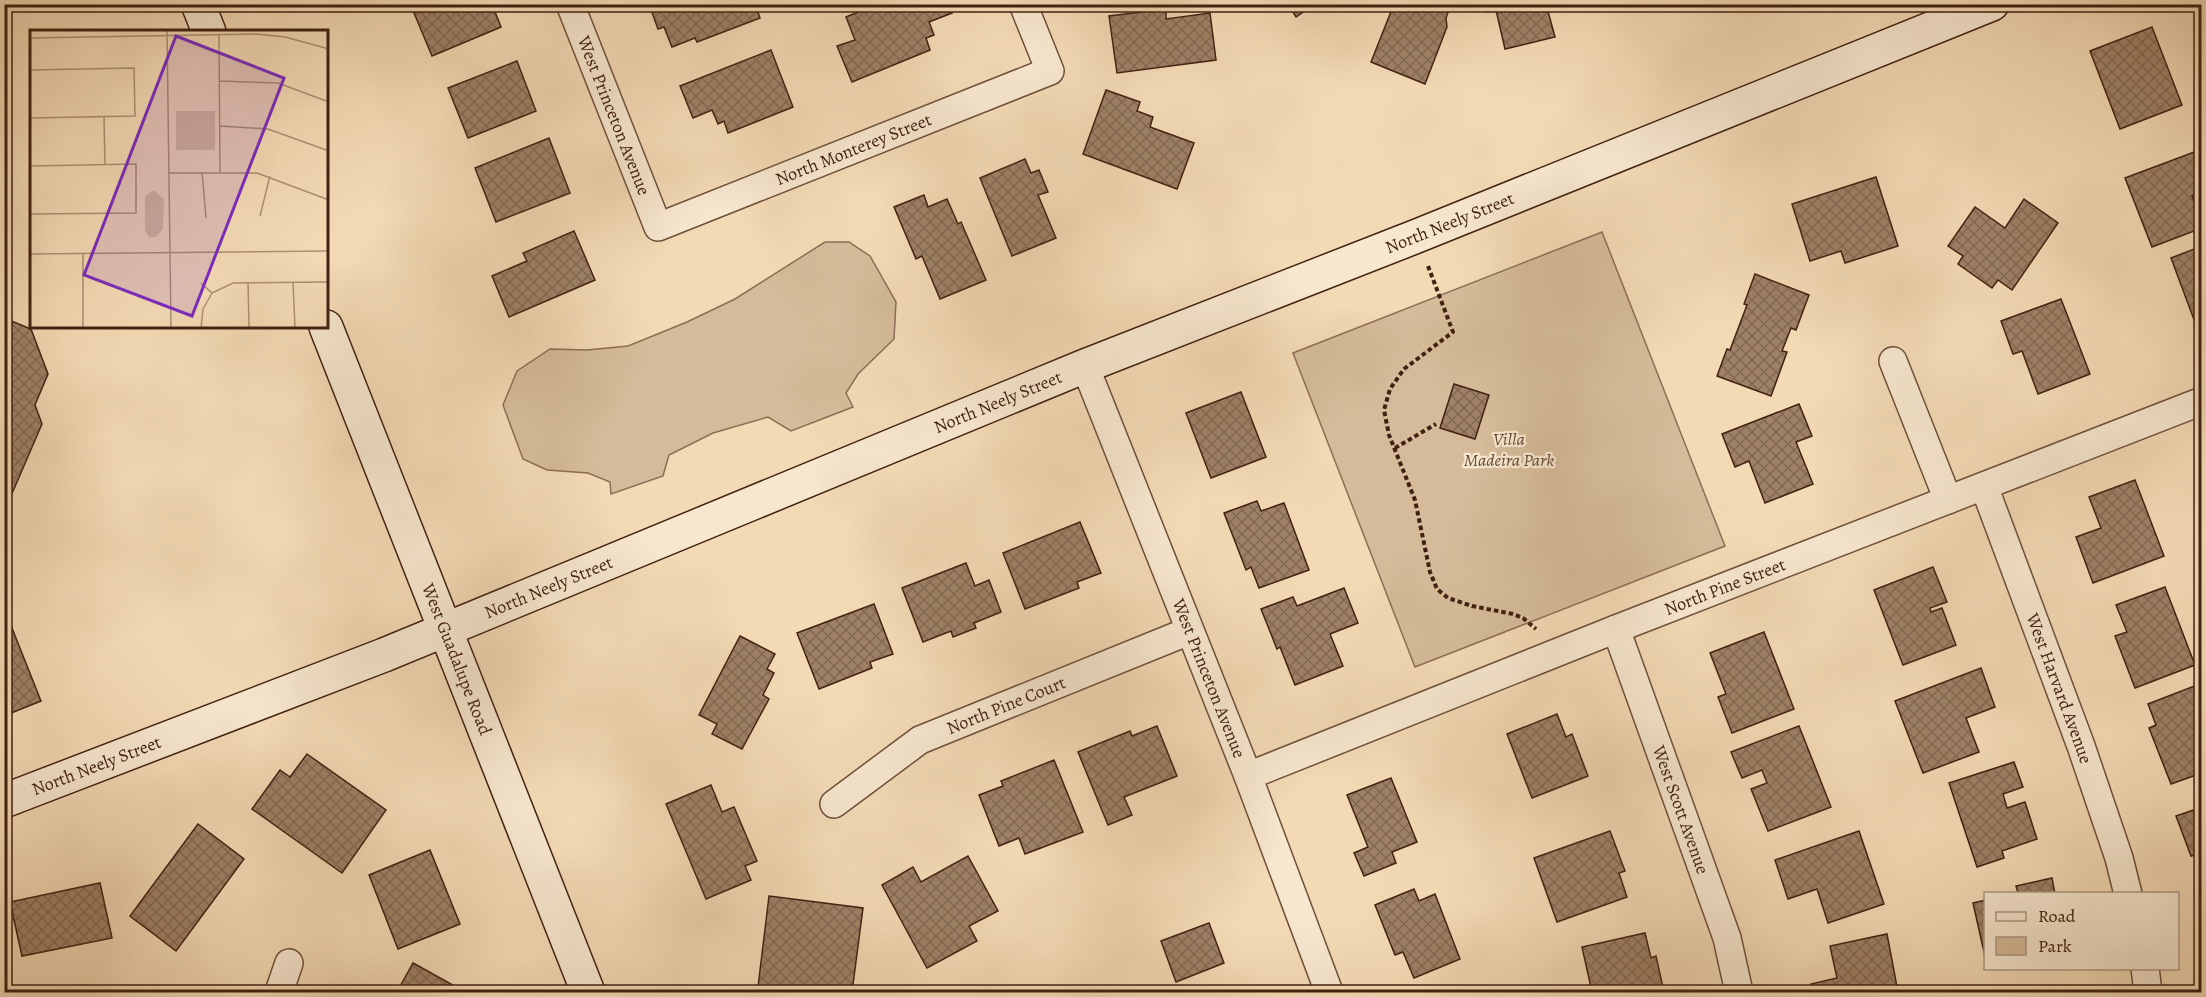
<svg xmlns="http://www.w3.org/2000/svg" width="2206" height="997" font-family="Alegreya,serif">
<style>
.green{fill:#d5bb99;stroke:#8b6e55;stroke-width:1.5}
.building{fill:url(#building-cross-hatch);stroke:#412111;stroke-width:1.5}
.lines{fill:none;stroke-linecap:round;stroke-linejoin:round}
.street-casing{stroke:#6e4f3a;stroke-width:30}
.secondary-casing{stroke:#412111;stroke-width:36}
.path{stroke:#412111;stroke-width:4;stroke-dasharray:4.5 3;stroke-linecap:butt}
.street{stroke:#f7e7cf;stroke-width:27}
.secondary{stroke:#f7e7cf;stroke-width:33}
.labels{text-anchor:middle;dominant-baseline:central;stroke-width:4.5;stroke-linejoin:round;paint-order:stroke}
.street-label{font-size:18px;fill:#412111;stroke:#f7e7cf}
.park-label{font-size:18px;font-style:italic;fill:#664833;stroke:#f7e7cf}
.inset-road{fill:none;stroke:#ac9073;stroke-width:1.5}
.view{fill:#7b2cbf;fill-opacity:0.15;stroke:#7b2cbf;stroke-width:3}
.inset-edge{fill:none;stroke:#412111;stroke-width:3}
</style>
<defs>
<pattern id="building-cross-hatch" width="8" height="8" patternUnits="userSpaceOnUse" patternTransform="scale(1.5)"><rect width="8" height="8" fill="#9e8166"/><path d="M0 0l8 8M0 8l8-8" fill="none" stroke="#826953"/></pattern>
</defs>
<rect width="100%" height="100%" fill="#f3dab5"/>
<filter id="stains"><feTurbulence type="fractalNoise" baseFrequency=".00333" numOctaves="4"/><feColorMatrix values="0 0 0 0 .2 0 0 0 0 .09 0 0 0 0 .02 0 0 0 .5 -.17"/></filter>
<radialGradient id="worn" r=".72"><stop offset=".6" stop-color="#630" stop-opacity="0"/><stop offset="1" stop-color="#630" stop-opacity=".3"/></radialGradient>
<g class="green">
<polygon points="1602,232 1725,546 1415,667 1293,353"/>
<polygon points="825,242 849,242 870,256 896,302 894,339 858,374 846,393 853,407 791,431 768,417 713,433 669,455 663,476 611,494 610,482 588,473 547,470 523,459 503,405 517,371 550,349 587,350 628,346 687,322 735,299"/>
</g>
<g class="building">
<polygon points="435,4 492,4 501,27 432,56 414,13"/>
<polygon points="649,4 755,4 760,18 697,42 695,38 672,47 664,27 658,29"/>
<polygon points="878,4 948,4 952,13 929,22 934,35 926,38 930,50 852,82 837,46 855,40 846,17"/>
<polygon points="1288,4 1315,4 1296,17"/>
<polygon points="1394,4 1451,4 1446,18 1447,27 1425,84 1371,62"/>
<polygon points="1485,4 1546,4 1555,37 1505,49 1496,10 1487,12"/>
<polygon points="1166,9 1166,19 1210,13 1216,60 1117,73 1109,16"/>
<polygon points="2152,27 2182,105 2120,129 2090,51"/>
<polygon points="771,50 793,107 728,133 724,121 718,124 712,110 693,118 680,86"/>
<polygon points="517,61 536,111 468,138 448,88"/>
<polygon points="1106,90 1140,102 1137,111 1153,117 1150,127 1194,143 1177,189 1083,154"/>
<polygon points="549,138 570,193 496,222 475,168"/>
<polygon points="2202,149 2202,192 2192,196 2202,220 2202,228 2152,247 2125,178"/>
<polygon points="1025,159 1031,173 1039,170 1048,192 1038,195 1056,238 1012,256 980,178"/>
<polygon points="1876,177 1898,246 1845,263 1841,251 1810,261 1792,204"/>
<polygon points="924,195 928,207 947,199 958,224 961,222 986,280 940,299 922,256 916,259 894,207"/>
<polygon points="2024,199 2058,223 2012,290 1998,280 1992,288 1958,264 1963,256 1948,246 1975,207 2005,228"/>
<polygon points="574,231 595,280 509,317 492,276 527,261 523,253"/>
<polygon points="2202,246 2202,332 2199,333 2171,258"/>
<polygon points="1755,274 1809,295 1796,330 1791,328 1782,351 1787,352 1771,396 1717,376 1727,349 1730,350 1747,305 1744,304"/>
<polygon points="2061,299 2090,374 2038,394 2022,351 2013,354 2001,321"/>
<polygon points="4,318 31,329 48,374 35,405 42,424 4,512"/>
<polygon points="1454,384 1489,395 1475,439 1440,428"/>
<polygon points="1241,392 1266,457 1211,478 1186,413"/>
<polygon points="1799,404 1812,436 1796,442 1813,484 1765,503 1749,461 1735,467 1722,434"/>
<polygon points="2135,480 2164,556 2093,583 2076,537 2101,528 2089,497"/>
<polygon points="1257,501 1261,511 1284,503 1309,570 1259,588 1251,567 1246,570 1224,513"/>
<polygon points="1080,522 1101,573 1077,582 1079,588 1025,609 1003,553"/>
<polygon points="966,563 975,586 989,580 1001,612 974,623 976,628 953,637 951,631 923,642 902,588"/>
<polygon points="1933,567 1947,602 1930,608 1931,612 1942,608 1956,645 1903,665 1874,590"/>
<polygon points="2165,587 2195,665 2135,688 2115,636 2127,632 2116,605"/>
<polygon points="1344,588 1358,623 1330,634 1343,666 1295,685 1280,647 1277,649 1261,609 1293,597 1297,606"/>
<polygon points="874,604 893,654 870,662 872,668 819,689 797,633"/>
<polygon points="4,608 41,701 4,716"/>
<polygon points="1764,632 1794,709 1732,733 1718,697 1726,694 1710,653"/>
<polygon points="740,636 775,654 767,669 774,673 763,695 769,699 742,749 712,734 717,724 699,715"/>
<polygon points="1981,668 1995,707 1966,718 1979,752 1923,773 1895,701"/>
<polygon points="2202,683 2202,773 2171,784 2149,728 2156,725 2148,704"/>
<polygon points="1557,714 1566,737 1572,734 1588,776 1532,798 1507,734"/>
<polygon points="1157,726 1177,776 1124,797 1132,815 1108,825 1078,752 1130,731 1132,736"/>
<polygon points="1799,726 1831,807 1768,831 1751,789 1767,783 1762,770 1742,778 1731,752"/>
<polygon points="307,754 386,810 342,873 252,809 280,770 290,777"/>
<polygon points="1054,760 1083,832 1025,854 1019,838 999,846 979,795 1003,786 1001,781"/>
<polygon points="2014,762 2023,787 2003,794 2007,808 2025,802 2037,839 2002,851 2004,858 1977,867 1949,783"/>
<polygon points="1391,778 1417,842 1392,852 1396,863 1364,876 1354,853 1368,847 1347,795"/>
<polygon points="711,785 722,812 734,807 757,861 745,866 751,880 706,899 666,804"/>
<polygon points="2202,807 2202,853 2191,856 2176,816"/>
<polygon points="198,824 244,859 176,951 130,916"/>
<polygon points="1610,831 1625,871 1619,873 1627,897 1557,922 1534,858"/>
<polygon points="1859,831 1884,904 1828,923 1817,889 1788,899 1775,860"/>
<polygon points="430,850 460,924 398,949 369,875"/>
<polygon points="968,856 998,911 969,926 977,941 927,968 882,885 913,867 921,882"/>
<polygon points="2052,878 2055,894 2014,894 2018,893 2016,886"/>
<polygon points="100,883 112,938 22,956 10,902"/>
<polygon points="1414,889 1419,901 1435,894 1460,959 1414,978 1403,952 1395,955 1375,905"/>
<polygon points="769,896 863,908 852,992 798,992 758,987"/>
<polygon points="1986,900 1986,961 1973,903"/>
<polygon points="1209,923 1224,963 1176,982 1161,941"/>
<polygon points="1645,933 1651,958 1656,956 1664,992 1592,992 1582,947"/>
<polygon points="1887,934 1898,992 1812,992 1811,984 1837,978 1830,946"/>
<polygon points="413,963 460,989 458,992 397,992"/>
<polygon points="4,965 14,991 10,992 4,992"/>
<polygon points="2043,987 2044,992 2003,992"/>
</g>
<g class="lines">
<defs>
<g id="street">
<path id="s1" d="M570,4L658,227L1050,71L1023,4"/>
<polyline points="1893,361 1948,500"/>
<path id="s2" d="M1085,366L1248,776L1329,992"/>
<path id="s3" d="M1984,486L2081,746L2119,858L2128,894"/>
<path id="s4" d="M1616,629L1727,938L1739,992"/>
<path id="s5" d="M1248,776L1616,629L2202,401"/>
<path id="s6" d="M834,804L920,740L1189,631"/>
<polyline points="2145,968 2148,992"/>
<polyline points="279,992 289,963"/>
</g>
<g id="secondary">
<polyline points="198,4 209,32"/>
<path id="s7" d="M326,327L588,992"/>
<path id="s8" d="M4,801L384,655L1085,366L1417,236L1992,4"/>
</g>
</defs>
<use href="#street" class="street-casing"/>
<use href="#secondary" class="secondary-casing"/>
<g class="path">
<polyline points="1428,266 1453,332 1404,369 1390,389 1384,410 1389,435 1415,500 1430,572 1437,589 1448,598 1472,606 1513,614 1523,618 1536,629"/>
<polyline points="1395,448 1436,424"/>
</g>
<use href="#street" class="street"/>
<use href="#secondary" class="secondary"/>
</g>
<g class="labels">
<g class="street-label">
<text stroke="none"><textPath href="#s1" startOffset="120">West Princeton Avenue</textPath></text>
<text stroke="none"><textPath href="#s1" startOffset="450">North Monterey Street</textPath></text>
<text stroke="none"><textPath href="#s8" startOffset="1557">North Neely Street</textPath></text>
<text stroke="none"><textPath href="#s8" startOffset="1071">North Neely Street</textPath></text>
<text stroke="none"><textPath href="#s8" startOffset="585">North Neely Street</textPath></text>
<text stroke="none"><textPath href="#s5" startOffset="513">North Pine Street</textPath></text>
<text stroke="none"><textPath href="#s7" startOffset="357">West Guadalupe Road</textPath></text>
<text stroke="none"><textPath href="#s2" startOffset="336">West Princeton Avenue</textPath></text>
<text stroke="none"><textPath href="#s3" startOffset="216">West Harvard Avenue</textPath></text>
<text stroke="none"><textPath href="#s6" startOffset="200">North Pine Court</textPath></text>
<text stroke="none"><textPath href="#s8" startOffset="99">North Neely Street</textPath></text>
<text stroke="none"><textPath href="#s4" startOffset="192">West Scott Avenue</textPath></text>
</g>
<g class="park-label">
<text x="1509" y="439">Villa<tspan x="1509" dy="21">Madeira Park</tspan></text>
</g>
</g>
<g transform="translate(30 30)">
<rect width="298" height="298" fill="#f3dab5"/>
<path d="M146,81H185V120H146ZM124,160L134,169L133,199L126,207H119L115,200V166Z" fill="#d5bb99"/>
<path class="inset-road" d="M137,1L141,298M189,4L190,142M0,8L226,4L255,7L299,19M0,40L104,38L105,86L0,88M189,51L248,53L299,72M74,87L75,135M190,96L238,99L299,121M0,136L106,134V183L0,184M172,142L176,188M139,143H227L299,170M230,186L240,146M0,224L299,221M53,224V298M218,252L219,298M263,252L265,298M171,253L182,263L203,253L299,252M171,298L173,279L182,263"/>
<path class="view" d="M146,6L254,48L162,286L54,245Z"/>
<rect width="298" height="298" class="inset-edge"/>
</g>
<rect width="2206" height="997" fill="none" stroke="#f3dab5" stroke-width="24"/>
<rect x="6" y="6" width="2194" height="985" fill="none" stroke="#412111" stroke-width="3"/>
<rect x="12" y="12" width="2182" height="973" fill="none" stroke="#412111" stroke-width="1.5"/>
<rect x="1984" y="892" width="195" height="78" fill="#f7e7cf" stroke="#ae9883" stroke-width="1.5"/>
<rect x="1996" y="912" width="30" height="9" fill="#f7e7cf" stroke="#ae9883" stroke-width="1.5"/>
<text x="2038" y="922" font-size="18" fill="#412111">Road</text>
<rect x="1996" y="937" width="30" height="18" fill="#d5bb99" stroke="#ae9883" stroke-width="1.5"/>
<text x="2038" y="952" font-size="18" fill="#412111">Park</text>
<rect width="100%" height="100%" filter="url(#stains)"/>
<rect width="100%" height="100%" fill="url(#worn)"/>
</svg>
